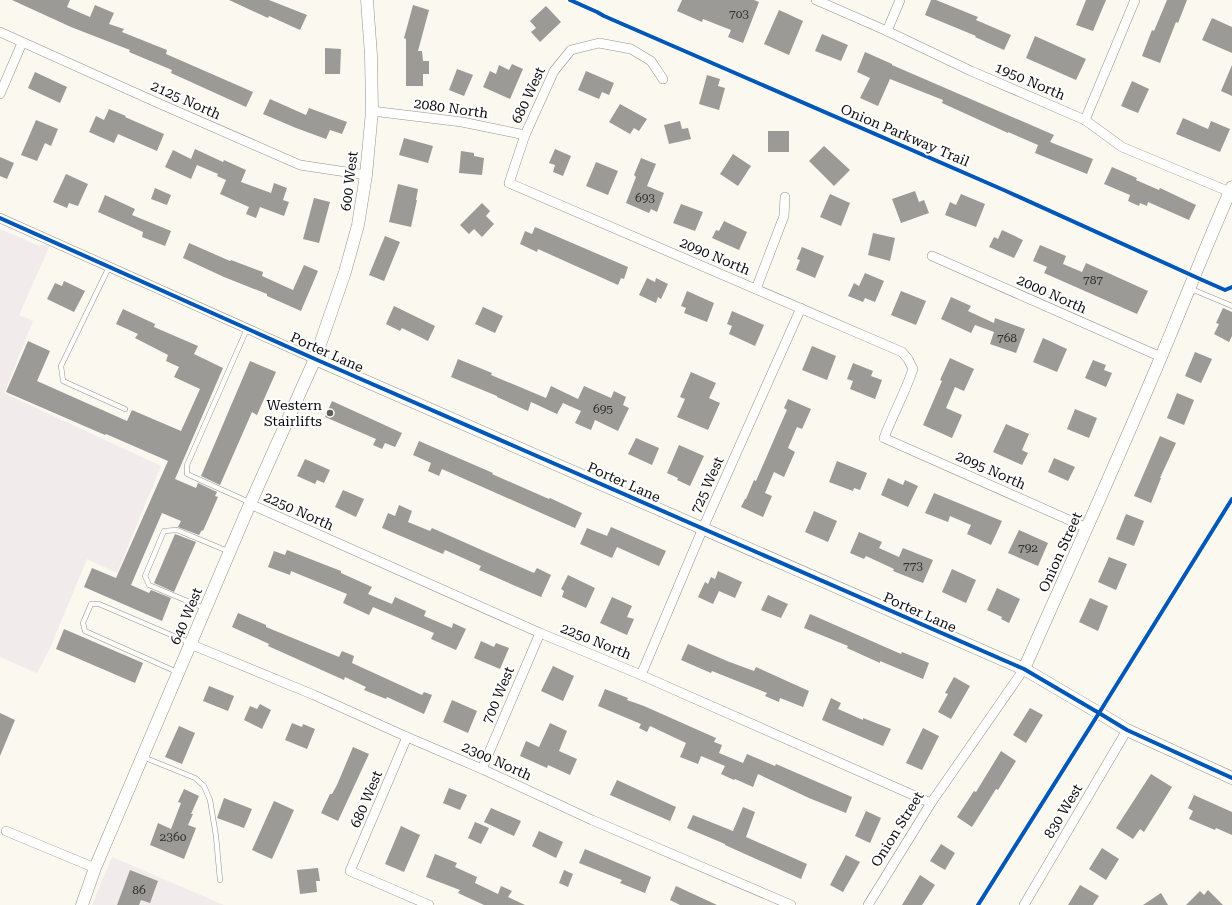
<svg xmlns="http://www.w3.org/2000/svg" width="1232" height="905" font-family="'Roboto Serif',serif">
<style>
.industrial{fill:#f1ebec}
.building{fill:#9c9a96}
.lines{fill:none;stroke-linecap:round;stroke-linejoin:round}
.service-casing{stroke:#93928e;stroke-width:5.5}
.minor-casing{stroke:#93928e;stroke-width:10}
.tertiary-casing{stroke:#93928e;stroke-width:13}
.service{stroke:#fefefd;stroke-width:4.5}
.minor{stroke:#fefefd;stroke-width:9}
.tertiary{stroke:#fefefd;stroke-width:12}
.cycleway-casing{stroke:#fff;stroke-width:6}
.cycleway{stroke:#0057b8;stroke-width:4}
.poi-dot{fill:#5f5f5b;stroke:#fff;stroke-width:1.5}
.labels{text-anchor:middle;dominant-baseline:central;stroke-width:4;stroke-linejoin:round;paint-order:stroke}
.number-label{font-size:12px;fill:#30302e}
.street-label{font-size:14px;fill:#0c0c0c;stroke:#fff}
.poi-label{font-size:14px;fill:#0c0c0c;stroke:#fff;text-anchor:end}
</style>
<rect width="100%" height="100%" fill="#faf8ef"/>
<g class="industrial">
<polygon points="0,229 37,245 50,245 19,315 33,321 4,393 161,466 117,573 87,559 50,648 37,673 0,657"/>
<polygon points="112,857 224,905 92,905"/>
</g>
<g class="building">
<polygon points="12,0 70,0 67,7 90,17 95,5 114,13 109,24 124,29 122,32 167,50 166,54 253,92 246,107 171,73 172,70 129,52 130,50 71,27"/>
<polygon points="229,0 269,0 307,15 300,30 269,16 268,18"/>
<polygon points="682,0 754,0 759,2 743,43 728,37 731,30 703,19 702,22 677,11"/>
<polygon points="931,0 936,0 978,17 976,20 1011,35 1004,50 975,37 976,36 925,15"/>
<polygon points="1086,0 1106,0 1093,31 1076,25"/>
<polygon points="1167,0 1187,0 1178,23 1176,22 1160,63 1142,56 1152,30 1154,31"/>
<polygon points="413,5 429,10 418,51 422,51 423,61 429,61 429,74 423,74 423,86 406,86 406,39 404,38"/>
<polygon points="546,6 561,22 540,42 531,32 536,28 530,21"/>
<polygon points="779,10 803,21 789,55 764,44"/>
<polygon points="1212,18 1232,27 1232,53 1202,40"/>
<polygon points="822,34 848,45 841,61 815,51"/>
<polygon points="1035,36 1086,59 1076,80 1026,58"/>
<polygon points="325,48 341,49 340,74 325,74"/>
<polygon points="865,52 892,64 892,65 1054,135 1050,142 1093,159 1087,174 1035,153 1038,145 1008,132 1008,133 942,103 943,100 890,79 878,106 860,98 870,78 857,72"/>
<polygon points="512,64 523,69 510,99 483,87 490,71 496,74 499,65 509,70"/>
<polygon points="1232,65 1232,96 1221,91"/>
<polygon points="457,69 473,75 464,96 449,90"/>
<polygon points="586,71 614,83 609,95 602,92 599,99 578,90"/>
<polygon points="35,72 67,87 60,103 28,88"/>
<polygon points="707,75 720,79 718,86 725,88 719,110 699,104"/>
<polygon points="1132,81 1149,89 1138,113 1121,106"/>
<polygon points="270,99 306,115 309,108 347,122 342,134 330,130 326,139 296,128 263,114"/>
<polygon points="620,104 647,119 639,131 634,128 630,134 609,122"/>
<polygon points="109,109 126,116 125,117 164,134 157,151 118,134 114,143 89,132 96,116 104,120"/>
<polygon points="1183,118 1208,129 1211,121 1230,129 1220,152 1176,134"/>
<polygon points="36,120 58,129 51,146 45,143 37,161 21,155"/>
<polygon points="680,121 682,129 688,128 691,139 669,144 664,125"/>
<rect x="768" y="131" width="21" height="21"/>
<polygon points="404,138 433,146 428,163 399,155"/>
<polygon points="824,146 850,170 834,186 809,161"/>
<polygon points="195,149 223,162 224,160 246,170 241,182 271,193 274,183 287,188 283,200 289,202 284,216 260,207 256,218 246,214 249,207 220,194 226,180 217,176 218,174 197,165 191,179 165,167 173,150 191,159"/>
<polygon points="555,149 571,156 563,176 553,172 555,165 549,163"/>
<polygon points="461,151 474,153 474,156 484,158 482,175 459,173"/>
<polygon points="733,154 751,166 738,186 720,174"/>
<polygon points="0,157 14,163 7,179 0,176"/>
<polygon points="641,158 656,164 647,186 664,193 657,212 651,209 649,213 626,203 636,177 634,175"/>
<polygon points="596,162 618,171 608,195 586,186"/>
<polygon points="1112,167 1137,178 1136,180 1159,190 1160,188 1196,205 1189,220 1148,202 1147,206 1140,203 1139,206 1128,201 1130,195 1104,184"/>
<polygon points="66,174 88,184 78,206 69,203 67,208 53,202"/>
<polygon points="398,184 418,189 416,200 417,200 411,227 389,222"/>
<polygon points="155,188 171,195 167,205 151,199"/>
<polygon points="915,191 919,202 924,200 929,213 901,223 892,199"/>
<polygon points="830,194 850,203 841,226 820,217"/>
<polygon points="961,194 985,204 976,227 945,215 950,202 956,205"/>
<polygon points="105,195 135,209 132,215 171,231 165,246 142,237 143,232 98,212"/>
<polygon points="314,198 330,202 319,243 303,239"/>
<polygon points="482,203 490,211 486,216 494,224 482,237 474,229 469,234 460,225"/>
<polygon points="681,204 703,212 695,231 673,223"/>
<polygon points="724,221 747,232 739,250 712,238 716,230 719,231"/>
<polygon points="535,227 628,267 624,279 621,278 618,285 538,249 537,252 520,244 525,231 532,234"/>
<polygon points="1002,230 1023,240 1014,258 989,247 994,237 998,239"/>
<polygon points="873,233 895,238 890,261 868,255"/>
<polygon points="385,236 400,242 384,281 369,275"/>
<polygon points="189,243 230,261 231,260 263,272 262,276 293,290 304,265 318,271 301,311 267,296 267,294 224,277 183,258"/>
<polygon points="1040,245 1066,256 1063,264 1082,272 1086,263 1148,291 1137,314 1044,273 1047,267 1033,261"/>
<polygon points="802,247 824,256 815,278 796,270 800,260 797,259"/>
<polygon points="865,273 884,281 875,302 865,298 863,302 848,296 854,283 859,286"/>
<polygon points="647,278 655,282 656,278 668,284 661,299 658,297 656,303 639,295"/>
<polygon points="64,281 85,291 74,312 47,299 55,283 62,286"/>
<polygon points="687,291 714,303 707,322 684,313 686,308 681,306"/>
<polygon points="901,291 926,301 916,325 891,315"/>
<polygon points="951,297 971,306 968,311 994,323 995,318 1025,329 1016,353 990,344 994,332 975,325 971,333 941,319"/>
<polygon points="394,306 435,326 428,341 402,328 400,331 386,324"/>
<polygon points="483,307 503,316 495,333 475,324"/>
<polygon points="1223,308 1232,312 1232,336 1229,342 1214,334 1219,324 1216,323"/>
<polygon points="123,309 155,324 154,327 198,346 194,354 223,368 175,479 196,488 198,483 217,492 215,496 218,497 203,531 202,530 199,535 178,527 181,521 162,513 131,585 149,593 151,590 171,598 162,621 84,587 92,568 116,578 168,461 106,434 105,435 6,392 28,341 50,351 37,381 127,421 132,410 181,431 200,389 174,377 179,367 166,361 168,355 135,338 138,334 116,324"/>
<polygon points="732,311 764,325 755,346 729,334 732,326 727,324"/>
<polygon points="1043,338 1067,349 1057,372 1033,362"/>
<polygon points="812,346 836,356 827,380 802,370"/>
<polygon points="1195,352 1212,359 1201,383 1185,376"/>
<polygon points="950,358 974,369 964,391 955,387 946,408 962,415 952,438 923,425 942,381 940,380"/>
<polygon points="458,359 492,373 491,375 546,398 551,386 578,399 584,386 611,398 614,391 626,397 623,405 629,408 618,431 595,420 591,430 575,423 581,411 563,403 557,414 531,402 528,411 497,397 497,396 451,377"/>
<polygon points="1093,360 1106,365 1104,370 1112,373 1106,387 1085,378"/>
<polygon points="250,361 276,372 257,415 252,412 220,485 201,476"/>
<polygon points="853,363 873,371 871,376 882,380 875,399 850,389 853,381 847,379"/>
<polygon points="691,372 716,383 709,398 720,403 708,430 677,417 685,399 680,397"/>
<polygon points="1177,393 1194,400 1184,425 1167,418"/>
<polygon points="788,399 811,409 802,429 797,427 788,448 795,452 784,477 774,472 765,493 772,496 763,517 741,507 745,499 746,499 754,480 756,481 782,421 787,410 784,408"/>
<polygon points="332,401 402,433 395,447 385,443 382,449 373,445 376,439 325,417"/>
<polygon points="1075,409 1097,418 1089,438 1067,429"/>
<polygon points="1006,424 1029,434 1022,450 1028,453 1022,465 993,452"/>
<polygon points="1160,436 1176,443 1160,478 1161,478 1151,503 1134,496"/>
<polygon points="636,438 659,448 652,465 628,454"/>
<polygon points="419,441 493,473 492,474 549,499 550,498 582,513 575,528 442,469 439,476 428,471 431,463 413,455"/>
<polygon points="679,445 704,456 690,486 677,480 678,478 667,473"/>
<polygon points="1054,458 1075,467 1068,481 1048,472"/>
<polygon points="305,459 330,470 324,483 317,480 315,484 297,476"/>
<polygon points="837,461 867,473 860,490 854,488 853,491 829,482"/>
<polygon points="888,478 903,485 905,480 918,486 908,507 881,495"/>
<polygon points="343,490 364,499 356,517 335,507"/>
<polygon points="934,493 1002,521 991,545 967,534 971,525 950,516 948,522 925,513"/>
<polygon points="399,505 412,511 408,522 430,531 432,528 534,573 537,568 551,575 541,597 479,570 481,566 445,550 443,554 382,528 388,513 395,516"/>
<polygon points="814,511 837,521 828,542 805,532"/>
<polygon points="1126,514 1144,521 1134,546 1116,539"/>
<polygon points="611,527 666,551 659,566 617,547 612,558 580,544 587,528 607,536"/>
<polygon points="1019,530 1048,543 1038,566 1008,553"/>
<polygon points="859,532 882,542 879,548 899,557 903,548 933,560 923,583 893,571 894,569 866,556 864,559 850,553"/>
<polygon points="175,534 196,542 174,592 154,583"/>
<polygon points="287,550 341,571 341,573 372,587 368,594 392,604 395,597 426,611 424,616 452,628 453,623 466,629 456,650 431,639 434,633 373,607 369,615 343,603 347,594 291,571 290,575 268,567 274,551 285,555"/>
<polygon points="1109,557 1127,564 1116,590 1098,582"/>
<polygon points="952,569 976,580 966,603 942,592"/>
<polygon points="718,571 742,582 735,598 719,591 713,604 698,597 705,582 708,584 711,577 715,579"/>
<polygon points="568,575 595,588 586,608 562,597 564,591 561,589"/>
<polygon points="997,588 1020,599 1009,623 1001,619 1002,617 987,610"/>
<polygon points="768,595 788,604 781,618 761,610"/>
<polygon points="612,597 632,606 627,617 634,619 627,635 600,623"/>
<polygon points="1090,598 1108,606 1098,631 1079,622"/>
<polygon points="238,613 266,625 266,627 339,657 342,651 354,656 352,663 422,695 424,692 432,695 424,714 387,697 386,699 364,690 366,687 345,677 344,680 268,646 269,644 232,627"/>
<polygon points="810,614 901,654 902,652 929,663 923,679 880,661 880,663 847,648 848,646 804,628"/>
<polygon points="64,629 143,663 135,683 56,649"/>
<polygon points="481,641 494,647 496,643 509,648 500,669 474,658"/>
<polygon points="688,644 727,661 754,671 756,667 809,691 803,707 780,698 779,702 765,696 767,693 712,671 711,673 681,660"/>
<polygon points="553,666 574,676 563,701 541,691"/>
<polygon points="954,677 970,686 951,719 938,712 948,694 945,693"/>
<polygon points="209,686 234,696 228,711 203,701"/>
<polygon points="605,689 628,698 627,700 644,706 716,738 714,742 722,745 719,753 743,763 747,754 775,766 776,764 852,797 846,813 809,798 758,774 753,787 735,779 734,780 721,774 725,766 701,756 698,764 680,757 686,743 650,726 647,732 639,728 641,724 598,706"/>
<polygon points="831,698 841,703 838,709 863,720 863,718 891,729 883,746 822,720"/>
<polygon points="452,700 477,711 468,733 443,722"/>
<polygon points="260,704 271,710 262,729 244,720 250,706 257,709"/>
<polygon points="1030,708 1043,715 1026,743 1013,735"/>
<polygon points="0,713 15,720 0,756"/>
<polygon points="292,723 302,727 303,724 315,729 307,749 285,740"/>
<polygon points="550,723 567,731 559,751 577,759 570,775 548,765 547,768 520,756 526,741 539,747"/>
<polygon points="179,726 195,733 182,764 165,757"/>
<polygon points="923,728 939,736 922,770 906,763"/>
<polygon points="353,747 369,754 338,821 321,813 330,794 332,794 337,785"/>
<polygon points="1001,751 1016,761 998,790 996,789 972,827 957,817 974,791 976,792"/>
<polygon points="1151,774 1172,787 1144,832 1140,829 1133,839 1116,828"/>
<polygon points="617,780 676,807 670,821 610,795"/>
<polygon points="449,788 467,795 460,810 443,803"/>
<polygon points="184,789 199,796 191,814 193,814 188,825 196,828 184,859 150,845 158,823 171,829 181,803 178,802"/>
<polygon points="1194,795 1232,812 1232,835 1216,828 1215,830 1189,819 1193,811 1188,808"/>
<polygon points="224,798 252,809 244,828 217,818"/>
<polygon points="274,801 294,810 272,859 252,850"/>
<polygon points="743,807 755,812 746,837 807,864 801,879 725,845 725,844 687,828 693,815 733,831"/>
<polygon points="491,808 521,821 514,836 484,822"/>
<polygon points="866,811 881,818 870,843 855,836"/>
<polygon points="475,822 489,828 481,844 468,838"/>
<polygon points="401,826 420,835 404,872 385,864"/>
<polygon points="539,831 563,842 556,858 532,846"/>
<polygon points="941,844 955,853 945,870 930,861"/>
<polygon points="1102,848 1119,859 1106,880 1089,869"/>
<polygon points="585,849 651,877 645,893 620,883 622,880 579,863"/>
<polygon points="435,854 457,863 455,867 477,877 475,883 498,894 501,886 512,891 508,897 525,905 484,905 458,893 460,890 426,877"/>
<polygon points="846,855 860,862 843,892 830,885"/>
<polygon points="318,868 320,881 316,881 317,892 300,894 297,870"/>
<polygon points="130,870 158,881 150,903 141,900 139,905 117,905"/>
<polygon points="564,870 573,874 568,887 559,883"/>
<polygon points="920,875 935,885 922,905 902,905"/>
<polygon points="1080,885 1099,896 1093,905 1068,905"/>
<polygon points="676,886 717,905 680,905 670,900"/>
<polygon points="1208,890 1223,905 1186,905 1200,891 1204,895"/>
<polygon points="1161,893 1168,905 1143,905"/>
</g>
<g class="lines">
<defs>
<g id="service">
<polyline points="109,267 61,366 63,381 125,409"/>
<polyline points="1189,288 1232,306"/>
<polyline points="247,329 187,465 187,474 249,502"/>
<polyline points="204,608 149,585 145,576 164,531 177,530 230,552"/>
<polyline points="177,672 85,631 83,623 91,604 99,604 190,643"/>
<polyline points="143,757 195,778 204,786 210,800 216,836 220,880"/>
</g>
<g id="minor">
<polyline points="816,0 887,31 971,71 1085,120 1122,147 1230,192"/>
<polyline points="887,31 900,0"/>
<polyline points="0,32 158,103 300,165 366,175"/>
<path d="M663,79L651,61L631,49L599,43L571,50L554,71L525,135L509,183L902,352L908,359L913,369C905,393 893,414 884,438L1087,528"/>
<polyline points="0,94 22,43"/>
<polyline points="372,111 462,122 525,135"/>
<polyline points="1085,120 1135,0"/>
<polyline points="0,218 315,359"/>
<polyline points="932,256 1161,357"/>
<polyline points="756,289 784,216 785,197"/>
<polyline points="250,504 540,633 641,675 931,803"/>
<polyline points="190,644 314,695 407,737 482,769 592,820 791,905"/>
<polyline points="641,675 703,528 801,308"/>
<polyline points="407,737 350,871 429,905"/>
<polyline points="482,769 540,633"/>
<polyline points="6,831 95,868"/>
<polyline points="868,905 931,803 1024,669"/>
<polyline points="1024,905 1127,730"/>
</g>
<g id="tertiary">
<polyline points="315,359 1024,669 1099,713 1127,730 1232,778"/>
<path d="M1024,669C1070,565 1117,462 1161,357C1185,300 1207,243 1232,187"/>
<polyline points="82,905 95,868 250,504 315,359 345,272 358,225 366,175 372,111 371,55 367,0"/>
</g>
</defs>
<use href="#service" class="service-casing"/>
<use href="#minor" class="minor-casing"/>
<use href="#tertiary" class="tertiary-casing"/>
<use href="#service" class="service"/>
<use href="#minor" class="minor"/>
<use href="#tertiary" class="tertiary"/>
<defs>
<g id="cycleway">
<polyline points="570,0 597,12 604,16 1006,191 1200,279 1225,290 1232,287"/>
<polyline points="0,218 315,359 1024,669 1099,713 1127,730 1232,778"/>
<polyline points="978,905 1099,713 1232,499"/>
</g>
</defs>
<use href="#cycleway" class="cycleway-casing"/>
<use href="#cycleway" class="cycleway"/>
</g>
<circle class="poi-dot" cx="330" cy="413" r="4"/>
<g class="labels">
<g class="number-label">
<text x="739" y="14">703</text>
<text x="645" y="198">693</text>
<text x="1093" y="280">787</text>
<text x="1007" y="338">768</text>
<text x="603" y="409">695</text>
<text x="1028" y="548">792</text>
<text x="913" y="566">773</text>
<text x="173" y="837">2360</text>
<text x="139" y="890">86</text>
</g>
<g class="street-label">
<text transform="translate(1030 81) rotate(23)">1950 North</text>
<text transform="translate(528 95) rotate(-65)">680 West</text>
<text transform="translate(186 100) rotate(24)">2125 North</text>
<text transform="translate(451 108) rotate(8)">2080 North</text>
<text transform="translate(905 135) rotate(23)">Onion Parkway Trail</text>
<text transform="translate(349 181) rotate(-83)">600 West</text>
<text transform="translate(715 256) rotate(23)">2090 North</text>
<text transform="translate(1052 294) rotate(24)">2000 North</text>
<text transform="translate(327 352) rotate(24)">Porter Lane</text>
<text transform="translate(991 470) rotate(24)">2095 North</text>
<text transform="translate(624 482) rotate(24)">Porter Lane</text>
<text transform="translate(707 485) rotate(-66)">725 West</text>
<text transform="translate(299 511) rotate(24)">2250 North</text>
<text transform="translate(1060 552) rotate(-66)">Onion Street</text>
<text transform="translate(920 612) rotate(24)">Porter Lane</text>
<text transform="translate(186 616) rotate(-67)">640 West</text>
<text transform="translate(596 641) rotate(22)">2250 North</text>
<text transform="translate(498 695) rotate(-67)">700 West</text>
<text transform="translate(497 761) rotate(24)">2300 North</text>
<text transform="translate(366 799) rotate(-67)">680 West</text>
<text transform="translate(1063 811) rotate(-59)">830 West</text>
<text transform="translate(897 829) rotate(-58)">Onion Street</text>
</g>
<g class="poi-label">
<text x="322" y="405">Western<tspan x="322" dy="16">Stairlifts</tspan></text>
</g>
</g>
</svg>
